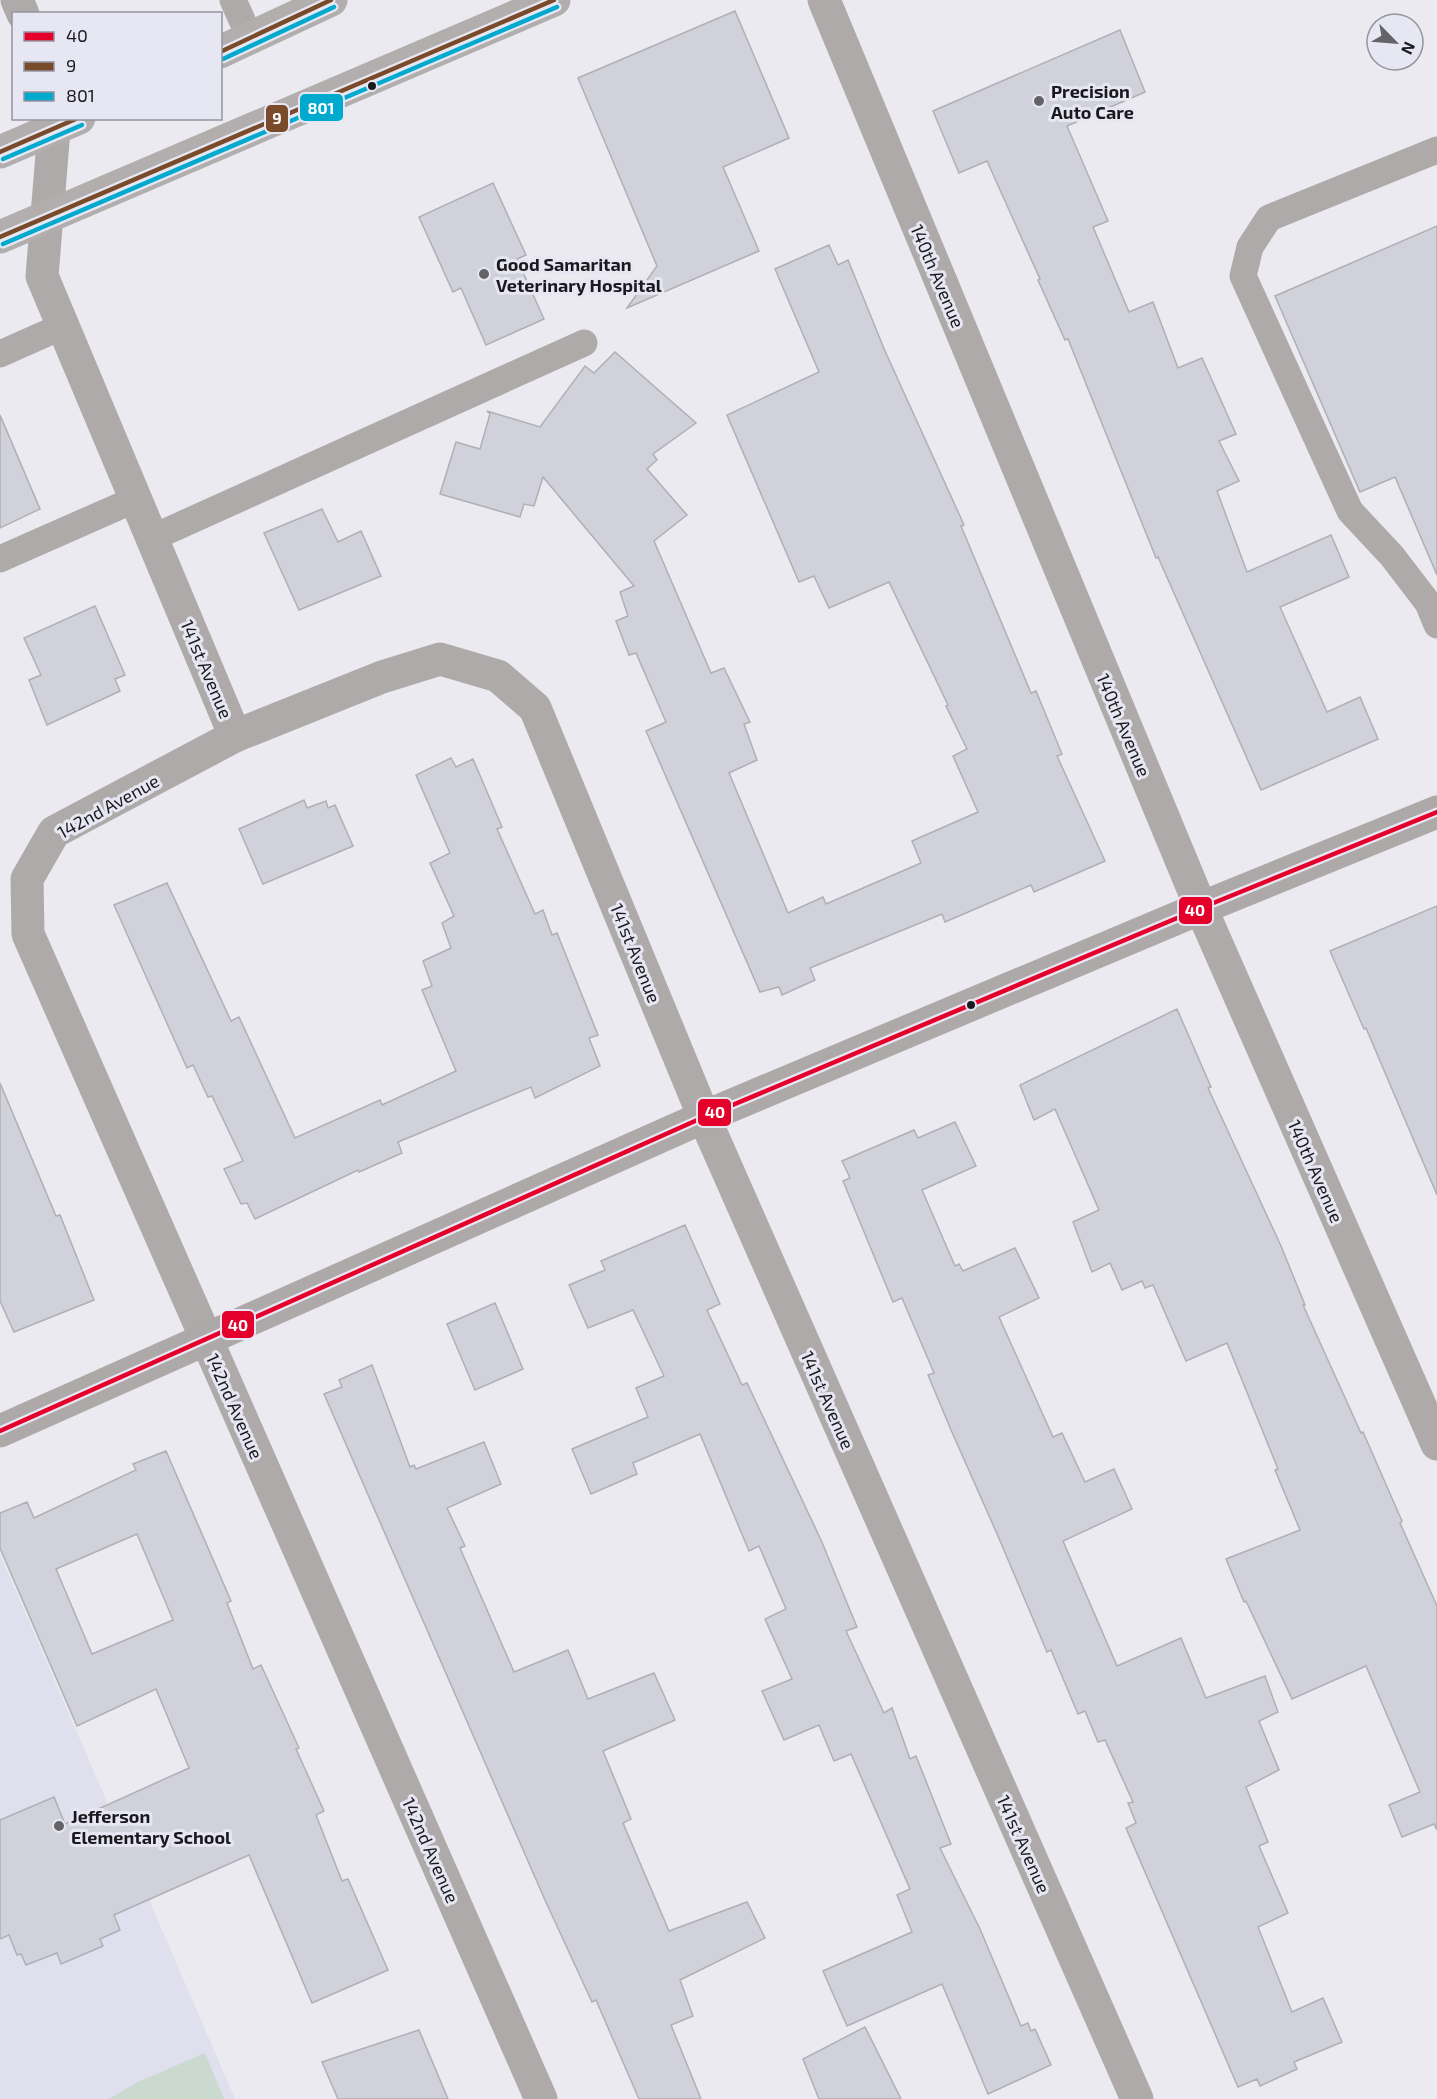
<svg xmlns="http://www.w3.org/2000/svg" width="1437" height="2099" font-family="'Exo 2',sans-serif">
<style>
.built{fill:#dfdfed}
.green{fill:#cbdacf}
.building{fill:#d1d1dc;stroke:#afafb4;stroke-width:1.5;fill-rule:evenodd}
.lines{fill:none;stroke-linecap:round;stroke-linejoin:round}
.lane{stroke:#aeaaa9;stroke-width:27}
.street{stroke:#aeaaa9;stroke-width:33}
.secondary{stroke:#aea9a9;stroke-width:33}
.primary{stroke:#b2aead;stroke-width:33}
.bus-1-casing{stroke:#e7e7f3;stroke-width:9}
.bus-2-casing{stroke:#e7e7f3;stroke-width:9}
.bus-3-casing{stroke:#e7e7f3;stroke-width:9}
.bus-1{stroke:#e4002b;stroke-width:4.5}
.bus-2{stroke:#7a4b2a;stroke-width:4.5}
.bus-3{stroke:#00a9ce;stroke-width:4.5}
.bus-dot{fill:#1a1a1e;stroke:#e7e7f3;stroke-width:2}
.poi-dot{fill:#636368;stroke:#e7e7f3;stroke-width:2}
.labels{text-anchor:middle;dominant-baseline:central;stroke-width:6;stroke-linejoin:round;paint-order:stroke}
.poi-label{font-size:18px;font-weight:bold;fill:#1a1a1e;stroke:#e7e7f3;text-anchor:start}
.street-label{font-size:18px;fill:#1a1a1e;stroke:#e7e7f3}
.line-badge{stroke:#e7e7f3;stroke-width:2}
.badge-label{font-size:16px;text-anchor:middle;font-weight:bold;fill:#fff}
</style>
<rect width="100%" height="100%" fill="#eaeaf0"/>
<polygon class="built" points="0,1554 235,2099 0,2099"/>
<polygon class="green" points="205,2053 224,2099 109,2099 138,2082"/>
<g class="building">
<polygon points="735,11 789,138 723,167 759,251 627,308 657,266 578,78"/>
<polygon points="1120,30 1145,92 1067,126 1108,221 1093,227 1129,312 1153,302 1178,368 1202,358 1236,434 1219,441 1239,481 1217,491 1247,572 1331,535 1349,577 1280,607 1327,712 1360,697 1378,739 1261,790 1158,557 1156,558 1068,339 1065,340 1038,280 1040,279 987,161 959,173 933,111"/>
<polygon points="493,183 526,255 517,259 544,319 486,345 461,288 453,292 419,217"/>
<polygon points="1437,226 1437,575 1395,477 1360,492 1275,296"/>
<polygon points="829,245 838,265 848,260 885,351 964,525 961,526 1031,693 1036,691 1062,754 1057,756 1105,861 1034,892 1031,885 945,922 942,914 810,968 815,980 782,995 779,987 760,992 646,731 666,722 636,653 629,655 616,621 628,616 620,592 634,586 543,477 534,506 524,504 520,517 440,494 456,442 480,449 490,414 487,411 540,427 585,366 594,373 615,352 696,423 653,454 657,460 647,469 687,515 654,541 711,673 724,668 750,722 744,724 757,760 729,773 788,913 823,897 826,904 921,863 912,841 978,812 953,756 967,749 946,706 948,705 889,582 829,608 814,576 799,582 727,415 819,372 775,269"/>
<polygon points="0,415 40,509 0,528"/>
<polygon points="322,509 338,542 361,531 381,576 299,610 264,533"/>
<polygon points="95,606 125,675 115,679 120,691 47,725 29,680 41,675 24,638"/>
<polygon points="451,758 456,767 473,759 502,827 497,829 535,914 543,910 552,935 557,933 598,1035 589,1038 600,1066 535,1098 531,1087 398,1142 402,1153 359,1172 358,1170 255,1219 247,1203 241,1204 224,1169 243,1161 212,1096 208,1097 193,1065 187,1068 114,905 167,883 231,1021 239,1017 295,1138 380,1100 382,1105 456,1071 422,990 432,986 423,961 451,948 442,923 454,916 430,863 450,853 416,775"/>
<polygon points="304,800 307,808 326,801 328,808 335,805 353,846 263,884 239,829"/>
<polygon points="1437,906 1437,1195 1366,1028 1364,1029 1330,951"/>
<polygon points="1177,1009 1211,1087 1208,1088 1281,1246 1305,1305 1303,1305 1361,1433 1363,1432 1402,1521 1400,1523 1437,1606 1437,1830 1434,1824 1402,1837 1389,1805 1420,1792 1366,1666 1292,1699 1246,1601 1244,1602 1226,1559 1300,1530 1275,1470 1278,1469 1227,1343 1186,1361 1153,1285 1145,1288 1142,1281 1122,1290 1110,1263 1092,1272 1073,1222 1099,1210 1055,1109 1034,1120 1020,1085"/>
<polygon points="0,1083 56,1216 60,1215 94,1300 14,1332 0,1301"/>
<polygon points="955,1122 976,1166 922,1190 955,1266 959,1264 963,1271 1015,1248 1039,1298 999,1317 1053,1437 1062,1433 1085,1482 1114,1469 1132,1509 1063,1541 1117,1666 1181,1638 1206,1698 1265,1676 1278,1712 1259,1721 1279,1770 1246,1787 1268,1842 1259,1846 1288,1913 1258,1927 1292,2012 1323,1998 1342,2042 1294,2062 1297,2069 1260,2086 1257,2079 1238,2087 1126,1828 1136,1823 1128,1803 1133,1802 1105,1740 1098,1742 1085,1711 1078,1714 1051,1650 1047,1652 998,1536 951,1430 928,1375 934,1373 902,1298 893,1302 843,1181 850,1178 842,1161 914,1130 918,1138"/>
<polygon points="685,1225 720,1304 707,1310 742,1385 747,1383 821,1540 857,1627 846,1631 884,1713 892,1708 910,1759 916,1756 951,1844 940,1848 980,1929 1021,2026 1028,2023 1031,2031 1035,2029 1051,2065 988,2094 942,1984 847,2026 823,1971 912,1932 897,1895 910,1889 851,1754 834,1761 819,1725 784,1740 762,1691 792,1679 765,1619 786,1609 759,1546 749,1551 700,1434 633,1463 637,1474 591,1494 572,1449 648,1417 636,1388 664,1376 633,1310 588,1328 569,1285 605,1270 601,1261"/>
<polygon points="495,1303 523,1369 475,1390 447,1324"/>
<polygon points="372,1365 410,1467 414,1465 416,1469 484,1442 501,1484 447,1508 465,1546 460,1548 514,1672 568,1650 588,1699 654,1673 675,1720 603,1751 631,1819 623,1823 669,1931 747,1902 765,1938 680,1980 693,2016 671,2025 701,2099 639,2099 596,2000 592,2002 545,1900 324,1394 342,1387 339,1380"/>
<path d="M166,1451L231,1601L227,1603L253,1669L261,1665L299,1748L296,1749L324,1811L316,1815L342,1881L348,1879L388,1970L312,2003L249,1855L114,1915L120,1930L100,1939L103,1946L61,1964L57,1953L26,1965L21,1954L17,1955L9,1935L0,1939V1820L54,1797L65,1824L189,1768L156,1689L77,1726L0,1548V1513L27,1502L34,1518L136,1470L133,1464ZM137,1534L173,1620L92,1654L56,1569Z"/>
<polygon points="865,2027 901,2099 819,2099 803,2059"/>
<polygon points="419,2030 448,2099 338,2099 322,2062"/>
</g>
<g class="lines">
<g class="lane">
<polyline points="233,0 250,38"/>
<polyline points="1437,150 1269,218 1250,247 1243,276 1350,511 1392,556 1428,603 1437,625"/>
<polyline points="0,354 63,326"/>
<polyline points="152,538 584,343"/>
<polyline points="0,559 136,499"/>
</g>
<g class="street">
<polyline points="17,0 23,14"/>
<polyline points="824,0 1201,908 1437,1444"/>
<polyline points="51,118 54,130 42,276 235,736"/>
<polyline points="541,2099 28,934 27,879 54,832 235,736 382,677 440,659 498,676 535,708 704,1117 1137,2099"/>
</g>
<polyline class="secondary" points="0,1431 704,1117 1201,908 1437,812"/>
<g class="primary">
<polyline points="220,52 331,0"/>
<polyline points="0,152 79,118"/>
<polyline points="0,237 554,0"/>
</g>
<defs>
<polyline id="bus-1" points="0,1431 704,1117 1201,908 1437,812"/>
<g id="bus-2">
<polyline points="220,52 331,0"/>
<polyline points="0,152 78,118"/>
<polyline points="0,237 554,0"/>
</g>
<g id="bus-3">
<polyline points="223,59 334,7"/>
<polyline points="3,159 82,125"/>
<polyline points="3,244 557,7"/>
</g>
</defs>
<use href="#bus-1" class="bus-1-casing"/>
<use href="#bus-2" class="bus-2-casing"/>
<use href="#bus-3" class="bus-3-casing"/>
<use href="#bus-1" class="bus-1"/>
<use href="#bus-2" class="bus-2"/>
<use href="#bus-3" class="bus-3"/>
</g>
<g class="bus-dot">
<circle cx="372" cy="86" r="5"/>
<circle cx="971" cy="1005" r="5"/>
</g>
<g class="poi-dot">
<circle cx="1039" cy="101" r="6"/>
<circle cx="484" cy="274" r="6"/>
<circle cx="59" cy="1826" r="6"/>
</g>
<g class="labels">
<g class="poi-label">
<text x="1051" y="91">Precision<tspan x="1051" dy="21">Auto Care</tspan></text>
<text x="496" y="264">Good Samaritan<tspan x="496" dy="21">Veterinary Hospital</tspan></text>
<text x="71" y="1816">Jefferson<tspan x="71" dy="21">Elementary School</tspan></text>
</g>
<g class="street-label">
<text transform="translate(938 276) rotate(67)">140th Avenue</text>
<text transform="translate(207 669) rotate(67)">141st Avenue</text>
<text transform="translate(1124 725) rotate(67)">140th Avenue</text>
<text transform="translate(108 806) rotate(-29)">142nd Avenue</text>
<text transform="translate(636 953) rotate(68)">141st Avenue</text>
<text transform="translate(1316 1171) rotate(66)">140th Avenue</text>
<text transform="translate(828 1400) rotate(66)">141st Avenue</text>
<text transform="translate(235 1406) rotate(66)">142nd Avenue</text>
<text transform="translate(1024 1844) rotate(66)">141st Avenue</text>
<text transform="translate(431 1850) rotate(66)">142nd Avenue</text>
</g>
</g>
<g class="line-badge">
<rect x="299" y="93" width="45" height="29" rx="6" fill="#00a9ce"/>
<rect x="265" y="104" width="24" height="29" rx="6" fill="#7a4b2a"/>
<rect x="1178" y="896" width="35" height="29" rx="6" fill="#e4002b"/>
<rect x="697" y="1098" width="35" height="29" rx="6" fill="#e4002b"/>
<rect x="221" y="1310" width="34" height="29" rx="6" fill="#e4002b"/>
</g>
<g class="badge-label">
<text x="321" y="114">801</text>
<text x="277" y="124">9</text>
<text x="1195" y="916">40</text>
<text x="715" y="1118">40</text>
<text x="238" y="1331">40</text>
</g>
<rect x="12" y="12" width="210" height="108" fill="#e7e7f3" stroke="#95959e" stroke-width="1.5"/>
<rect x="24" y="32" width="30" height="9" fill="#e4002b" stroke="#95959e" stroke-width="1.5"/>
<text x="66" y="42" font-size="18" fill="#1a1a1e">40</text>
<rect x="24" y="62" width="30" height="9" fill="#7a4b2a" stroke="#95959e" stroke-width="1.5"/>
<text x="66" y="72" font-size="18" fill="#1a1a1e">9</text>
<rect x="24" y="92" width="30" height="9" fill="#00a9ce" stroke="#95959e" stroke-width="1.5"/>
<text x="66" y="102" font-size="18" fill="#1a1a1e">801</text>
<g transform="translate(1395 42) rotate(115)"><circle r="28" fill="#e7e7f3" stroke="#95959e" stroke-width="1.5"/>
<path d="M0-4.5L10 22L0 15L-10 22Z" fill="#636368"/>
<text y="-9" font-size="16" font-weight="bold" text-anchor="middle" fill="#1a1a1e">N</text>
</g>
</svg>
